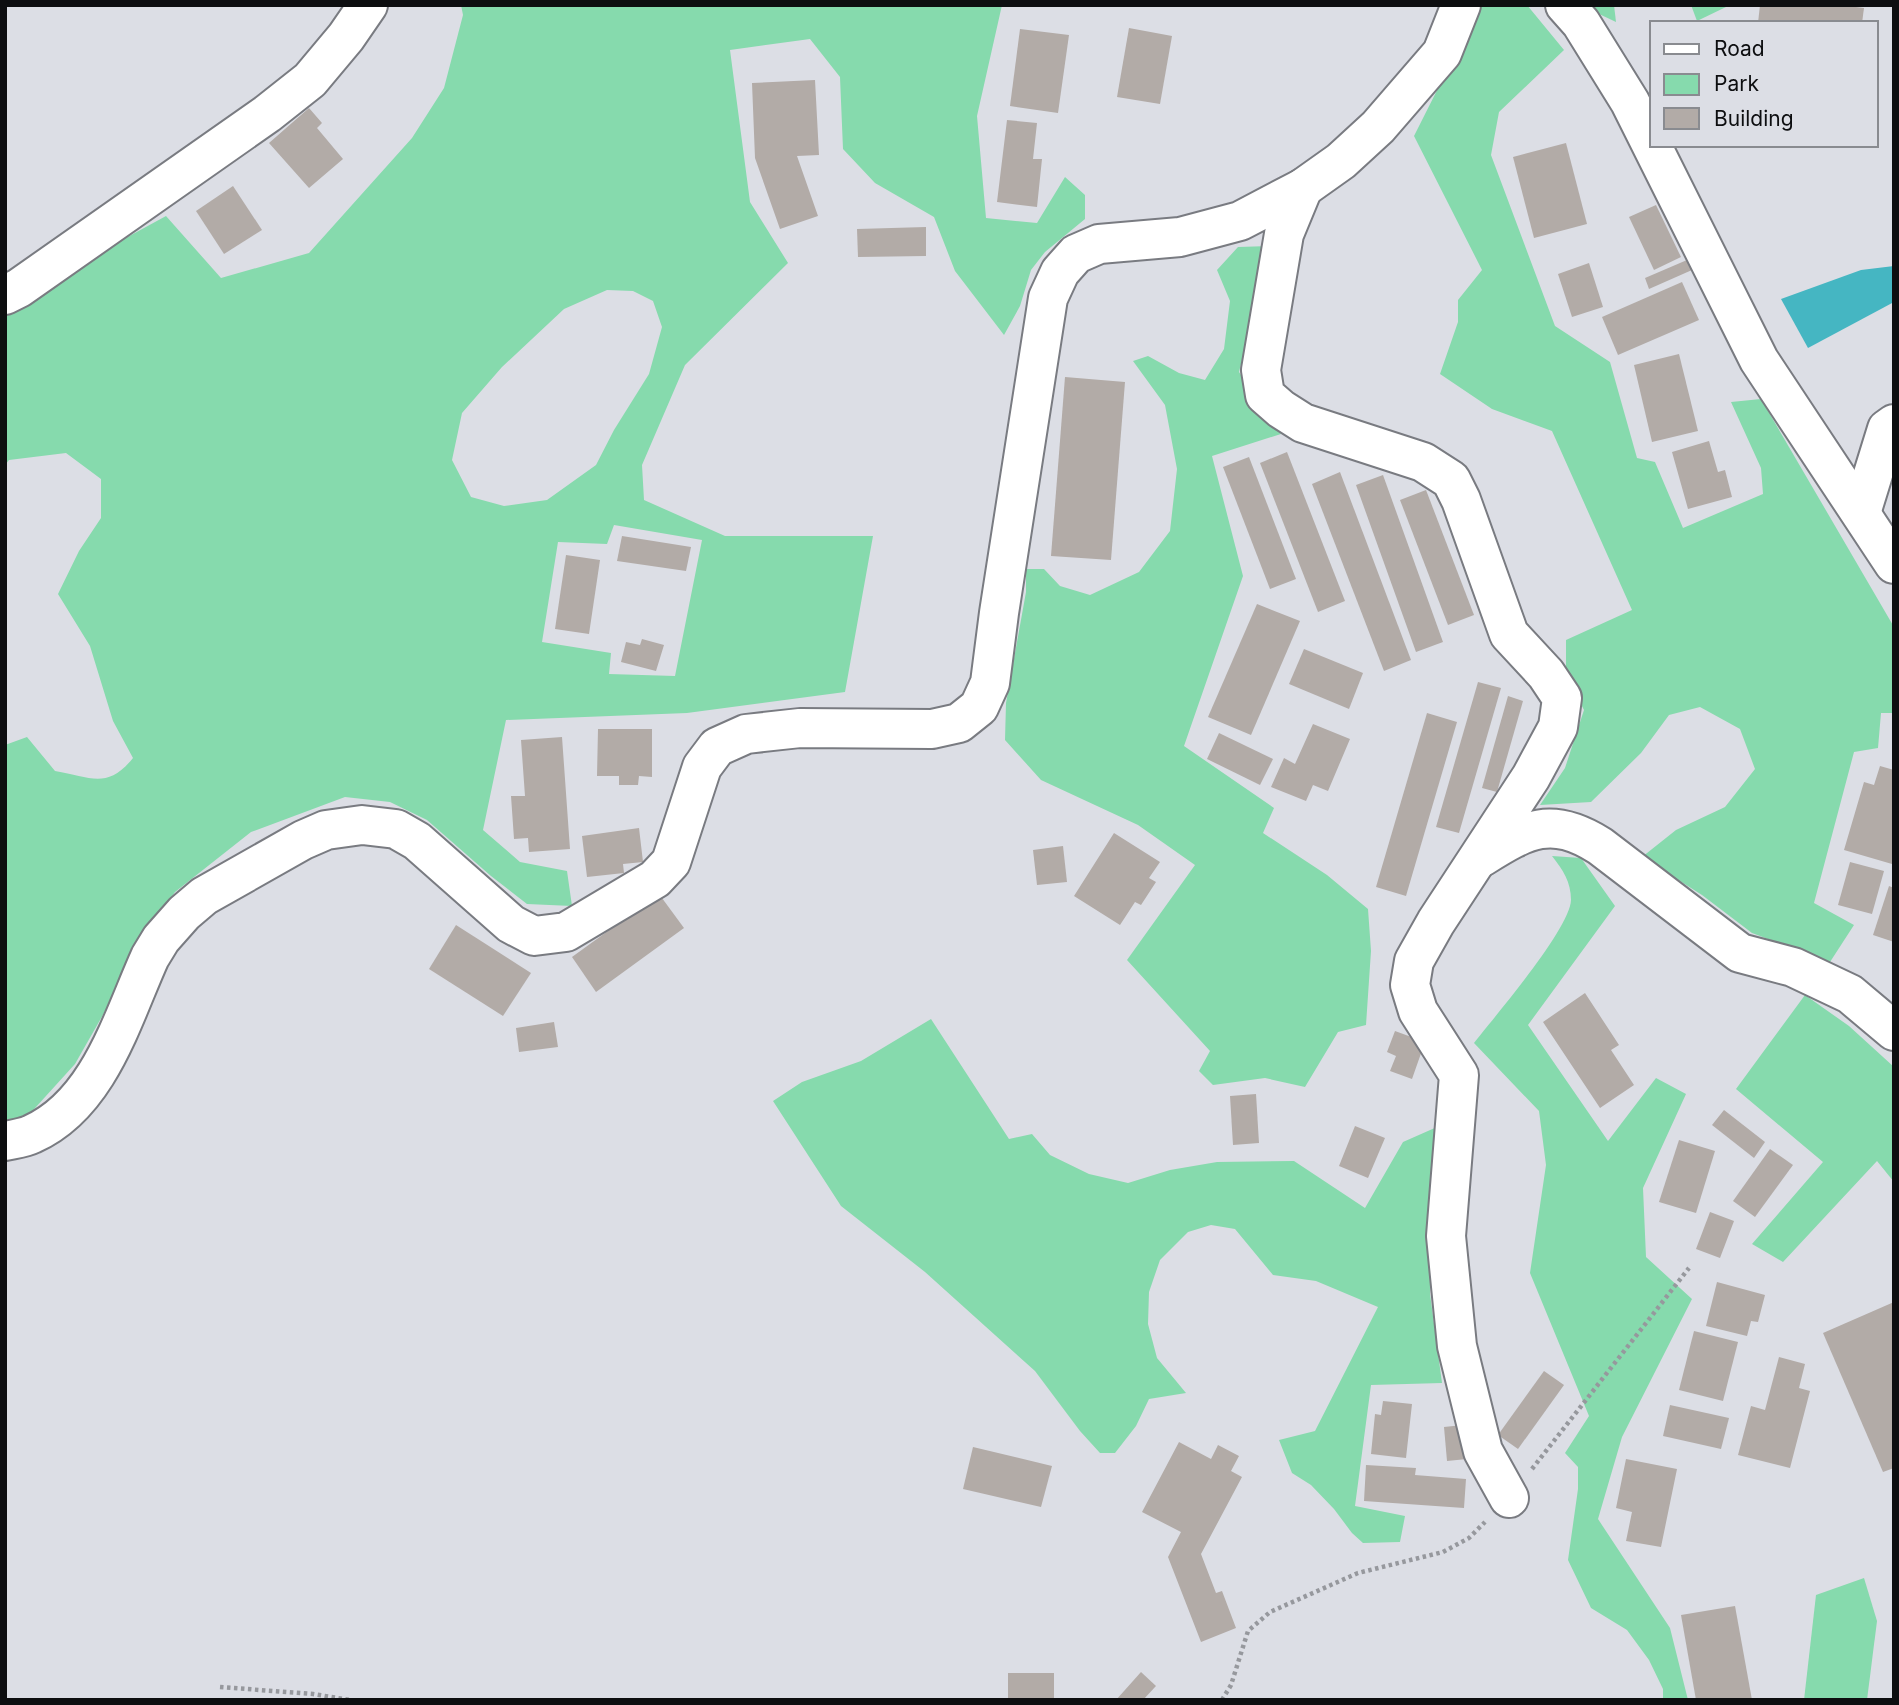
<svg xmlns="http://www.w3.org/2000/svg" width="1899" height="1705" font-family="Inter,sans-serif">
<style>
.green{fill:#86daad;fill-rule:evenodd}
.water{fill:#45b6c2}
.building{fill:#b2aba7}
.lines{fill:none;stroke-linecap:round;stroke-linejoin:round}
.minor-casing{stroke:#797b81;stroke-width:42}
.path{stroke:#96989d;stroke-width:4.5;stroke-dasharray:3.5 3.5;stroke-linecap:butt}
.minor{stroke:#fff;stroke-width:38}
</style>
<rect width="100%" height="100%" fill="#dcdee5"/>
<g class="green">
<path d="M461,5H1002L977,116L986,218L1037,223L1065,177L1085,195V219L1045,252L1031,270L1020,306L1004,335L955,271L934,217L875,183L843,149L840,77L810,39L730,50L750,202L788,263L685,365L642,465L644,500L725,536H873L845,692L687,713L506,720L483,830L520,862L567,871L572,906L527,904L491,876L427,820L390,802L345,797L251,832L175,892L135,948L104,1013L75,1064L26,1118L5,1122V745L27,737L55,771C91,777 107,790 133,758L113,721L90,646L58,594L79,551L101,518V479L66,453L9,460L5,465V304L166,216L221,278L309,253L412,138L444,88L463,15ZM607,290L633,291L653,301L662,327L649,374L614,430L596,465L547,500L504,506L471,497L452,460L462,413L502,367L564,309ZM614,525L702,540L675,676L609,674L611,653L542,642L558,542L607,544Z"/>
<polygon points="1480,5 1527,5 1564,50 1499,112 1491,155 1555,326 1610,362 1637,458 1655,462 1683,528 1763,494 1761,468 1731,402 1761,399 1894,627 1894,713 1881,713 1878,748 1854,752 1814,903 1854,925 1830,962 1752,933 1702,895 1642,857 1676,830 1725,807 1755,769 1740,729 1700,707 1669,715 1641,753 1591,802 1540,805 1565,768 1584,710 1566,675 1566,640 1632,610 1552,431 1492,409 1440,374 1458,322 1458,300 1482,270 1414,136"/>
<polygon points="1592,5 1614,5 1616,22 1597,13"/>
<polygon points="1691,5 1726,5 1726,7 1697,21"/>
<polygon points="1270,246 1239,372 1281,434 1212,456 1243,576 1184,746 1274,808 1263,833 1327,875 1368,909 1371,951 1366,1025 1338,1032 1305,1087 1265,1078 1213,1085 1199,1071 1210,1051 1127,960 1195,865 1138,825 1041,780 1005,740 1006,703 1026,592 1026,569 1044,569 1060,586 1090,595 1139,572 1170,531 1177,469 1165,405 1133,361 1148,356 1179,373 1205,380 1224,349 1230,301 1217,270 1238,247"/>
<path d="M1552,856L1581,858L1615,906L1528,1025L1608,1141L1656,1078L1686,1094L1643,1188L1646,1257L1692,1299L1622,1437L1598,1519L1670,1628L1688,1700H1663V1689L1649,1660L1627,1630L1591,1608L1568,1560L1578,1489V1467L1565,1453L1589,1416L1530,1273L1546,1165L1539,1111L1474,1043C1495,1016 1570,929 1571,900C1571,882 1563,870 1552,856Z"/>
<polygon points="1805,995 1849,1026 1894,1067 1894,1182 1877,1161 1783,1262 1752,1244 1823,1162 1736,1089"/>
<polygon points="931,1019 1009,1139 1032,1134 1050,1155 1089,1174 1128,1183 1170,1170 1217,1162 1294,1161 1365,1208 1403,1142 1437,1127 1430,1294 1442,1383 1371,1385 1355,1506 1405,1516 1400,1542 1363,1543 1352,1533 1334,1509 1311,1485 1292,1473 1279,1440 1315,1431 1378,1307 1316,1281 1273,1275 1235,1229 1211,1225 1188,1232 1160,1260 1149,1292 1148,1324 1157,1358 1186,1393 1149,1399 1136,1426 1115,1453 1100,1453 1080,1431 1035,1371 925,1272 841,1206 773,1101 802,1082 861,1061"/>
<polygon points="1864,1578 1877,1621 1867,1700 1804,1700 1816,1595"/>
</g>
<polygon class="water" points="1894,266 1894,302 1808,348 1781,299 1861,270"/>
<g class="building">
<polygon points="1760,5 1840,5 1864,8 1862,23 1758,23"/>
<polygon points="1129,28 1172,36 1160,104 1117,97"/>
<polygon points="1020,29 1069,35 1058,113 1010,106"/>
<polygon points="815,80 819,155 797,156 818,216 780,229 755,158 752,83"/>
<polygon points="309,108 322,123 317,128 343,159 309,188 269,143"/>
<polygon points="1007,120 1037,123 1033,159 1042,159 1037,207 997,202"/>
<polygon points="1566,143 1587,224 1534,238 1513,157"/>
<polygon points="233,186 262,230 224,254 196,211"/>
<polygon points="1656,205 1681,257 1654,270 1629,217"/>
<polygon points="926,227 926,256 858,257 857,229"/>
<polygon points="1687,260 1692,270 1649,289 1645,278"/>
<polygon points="1589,263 1603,307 1572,317 1558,274"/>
<polygon points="1682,282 1699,320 1618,355 1602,317"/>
<polygon points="1679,354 1698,431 1652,442 1634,365"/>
<polygon points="1065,377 1125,382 1111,560 1051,556"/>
<polygon points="1709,441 1718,472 1725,470 1732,497 1688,509 1672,452"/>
<polygon points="1287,452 1345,601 1318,612 1260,463"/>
<polygon points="1249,457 1296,579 1270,589 1223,467"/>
<polygon points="1340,472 1411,660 1384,671 1312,484"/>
<polygon points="1383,475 1443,642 1416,652 1356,485"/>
<polygon points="1426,490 1474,615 1448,625 1400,500"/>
<polygon points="622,536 691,547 686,571 617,561"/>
<polygon points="566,555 600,560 589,634 555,629"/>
<polygon points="1257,604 1300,621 1251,735 1208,717"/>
<polygon points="642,639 664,645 656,671 621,662 626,642 640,645"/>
<polygon points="1304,649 1363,673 1349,709 1289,684"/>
<polygon points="1478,682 1501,688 1459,833 1436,827"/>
<polygon points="1508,696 1523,701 1497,792 1482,788"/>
<polygon points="1427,713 1457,722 1406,896 1376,887"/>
<polygon points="1313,724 1350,739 1328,791 1313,785 1306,801 1271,787 1284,758 1295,764"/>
<polygon points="598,729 652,729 652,777 639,776 638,785 619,785 619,776 597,776"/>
<polygon points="1219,733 1273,759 1260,785 1207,759"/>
<polygon points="562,737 570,849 529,852 528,838 514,839 511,796 525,796 521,740"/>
<polygon points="1880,766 1894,770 1894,856 1892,864 1844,850 1864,782 1874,785"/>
<polygon points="639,828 643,862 623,864 624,873 587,877 582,836"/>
<polygon points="1114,833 1160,862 1149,878 1156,882 1141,905 1135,902 1120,925 1074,896"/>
<polygon points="1063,846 1067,882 1037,885 1033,850"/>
<polygon points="1850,862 1884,871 1872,914 1838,905"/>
<polygon points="1889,886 1894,888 1894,942 1873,935"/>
<polygon points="659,894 684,928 596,992 572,957"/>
<polygon points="456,925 531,973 503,1016 429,969"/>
<polygon points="1585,993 1619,1045 1611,1050 1634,1085 1600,1108 1543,1022"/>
<polygon points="554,1022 558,1047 519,1052 516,1028"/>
<polygon points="1395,1031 1425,1042 1412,1079 1390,1071 1396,1056 1387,1052"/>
<polygon points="1256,1094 1259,1143 1233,1145 1230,1096"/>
<polygon points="1724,1110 1765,1142 1754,1158 1712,1125"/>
<polygon points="1355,1126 1385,1138 1368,1178 1339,1166"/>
<polygon points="1679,1140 1715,1151 1696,1213 1659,1202"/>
<polygon points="1770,1149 1793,1165 1755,1217 1733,1201"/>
<polygon points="1710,1212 1734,1221 1720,1258 1696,1249"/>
<polygon points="1717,1282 1765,1295 1758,1322 1751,1321 1747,1336 1706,1326"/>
<polygon points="1894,1302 1894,1468 1883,1472 1823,1333"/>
<polygon points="1694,1331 1738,1342 1723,1401 1679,1390"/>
<polygon points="1779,1357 1805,1364 1799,1388 1810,1391 1790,1468 1738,1455 1751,1406 1765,1410"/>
<polygon points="1544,1371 1564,1385 1518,1449 1498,1435"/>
<polygon points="1383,1401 1412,1404 1406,1458 1371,1454 1375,1414 1381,1415"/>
<polygon points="1670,1405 1729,1418 1721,1449 1663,1436"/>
<polygon points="1463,1425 1467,1459 1447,1461 1444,1427"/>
<polygon points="1179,1442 1211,1459 1218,1445 1239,1456 1231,1471 1242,1477 1201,1554 1216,1593 1222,1591 1236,1628 1201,1642 1168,1557 1181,1532 1142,1512"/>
<polygon points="973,1447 1052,1466 1041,1507 963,1489"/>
<polygon points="1626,1459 1677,1469 1661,1547 1626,1541 1632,1512 1616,1508"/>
<polygon points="1366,1465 1416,1468 1415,1475 1466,1479 1464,1508 1364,1501"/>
<polygon points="1735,1606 1752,1700 1696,1700 1681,1615"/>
<polygon points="1141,1672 1156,1686 1143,1700 1116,1700"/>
<rect x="1008" y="1673" width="46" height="27"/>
</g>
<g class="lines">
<defs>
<g id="minor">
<polyline points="1565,5 1581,23 1630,102 1759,360 1894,564"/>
<polyline points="1303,188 1284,234 1261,370 1265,395 1281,409 1303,423 1423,462 1451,480 1461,500 1509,634 1546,674 1562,698 1558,727 1531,777 1436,922 1414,961 1410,985 1418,1011 1459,1075 1446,1236 1457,1346 1483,1451 1509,1498"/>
<polyline points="5,295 19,288 267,114 310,80 346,37 368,5"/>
<polyline points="1861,513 1887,429 1894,424"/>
<path d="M1482,857C1527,829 1551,815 1600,846L1740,953L1793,967L1850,994L1894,1031"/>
<path d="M5,1141C14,1139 24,1138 32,1134C99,1104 122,1019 150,957L161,939L184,913L204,896L303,840L326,830L362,825L396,829L417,841L511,924L534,936L566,932L655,879L671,862L702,767L717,747L746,734L800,728L932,729L959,723L979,707L990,683L999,613L1048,298L1060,272L1076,254L1099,244L1180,237L1240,221L1303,188L1341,161L1378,127L1442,53L1461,5"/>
</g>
</defs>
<use href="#minor" class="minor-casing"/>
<g class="path">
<polyline points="1532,1469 1689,1268"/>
<polyline points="220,1687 313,1694 350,1700"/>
<polyline points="1222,1700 1231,1685 1248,1631 1270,1612 1358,1573 1443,1552 1469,1538 1485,1522"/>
</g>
<use href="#minor" class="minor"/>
</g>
<rect width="1899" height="1705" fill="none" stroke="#0d0e10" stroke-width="14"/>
<rect x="1650" y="21" width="228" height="126" fill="#dcdee5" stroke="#898b90" stroke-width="2"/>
<rect x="1664" y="44" width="35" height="10" fill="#ffffff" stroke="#898b90" stroke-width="2"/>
<text x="1714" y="56" font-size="21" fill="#0d0e10">Road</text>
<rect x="1664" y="74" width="35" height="21" fill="#86daad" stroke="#898b90" stroke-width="2"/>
<text x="1714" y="91" font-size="21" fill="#0d0e10">Park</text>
<rect x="1664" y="108" width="35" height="21" fill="#b2aba7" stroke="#898b90" stroke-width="2"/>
<text x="1714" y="126" font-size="21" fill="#0d0e10">Building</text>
</svg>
